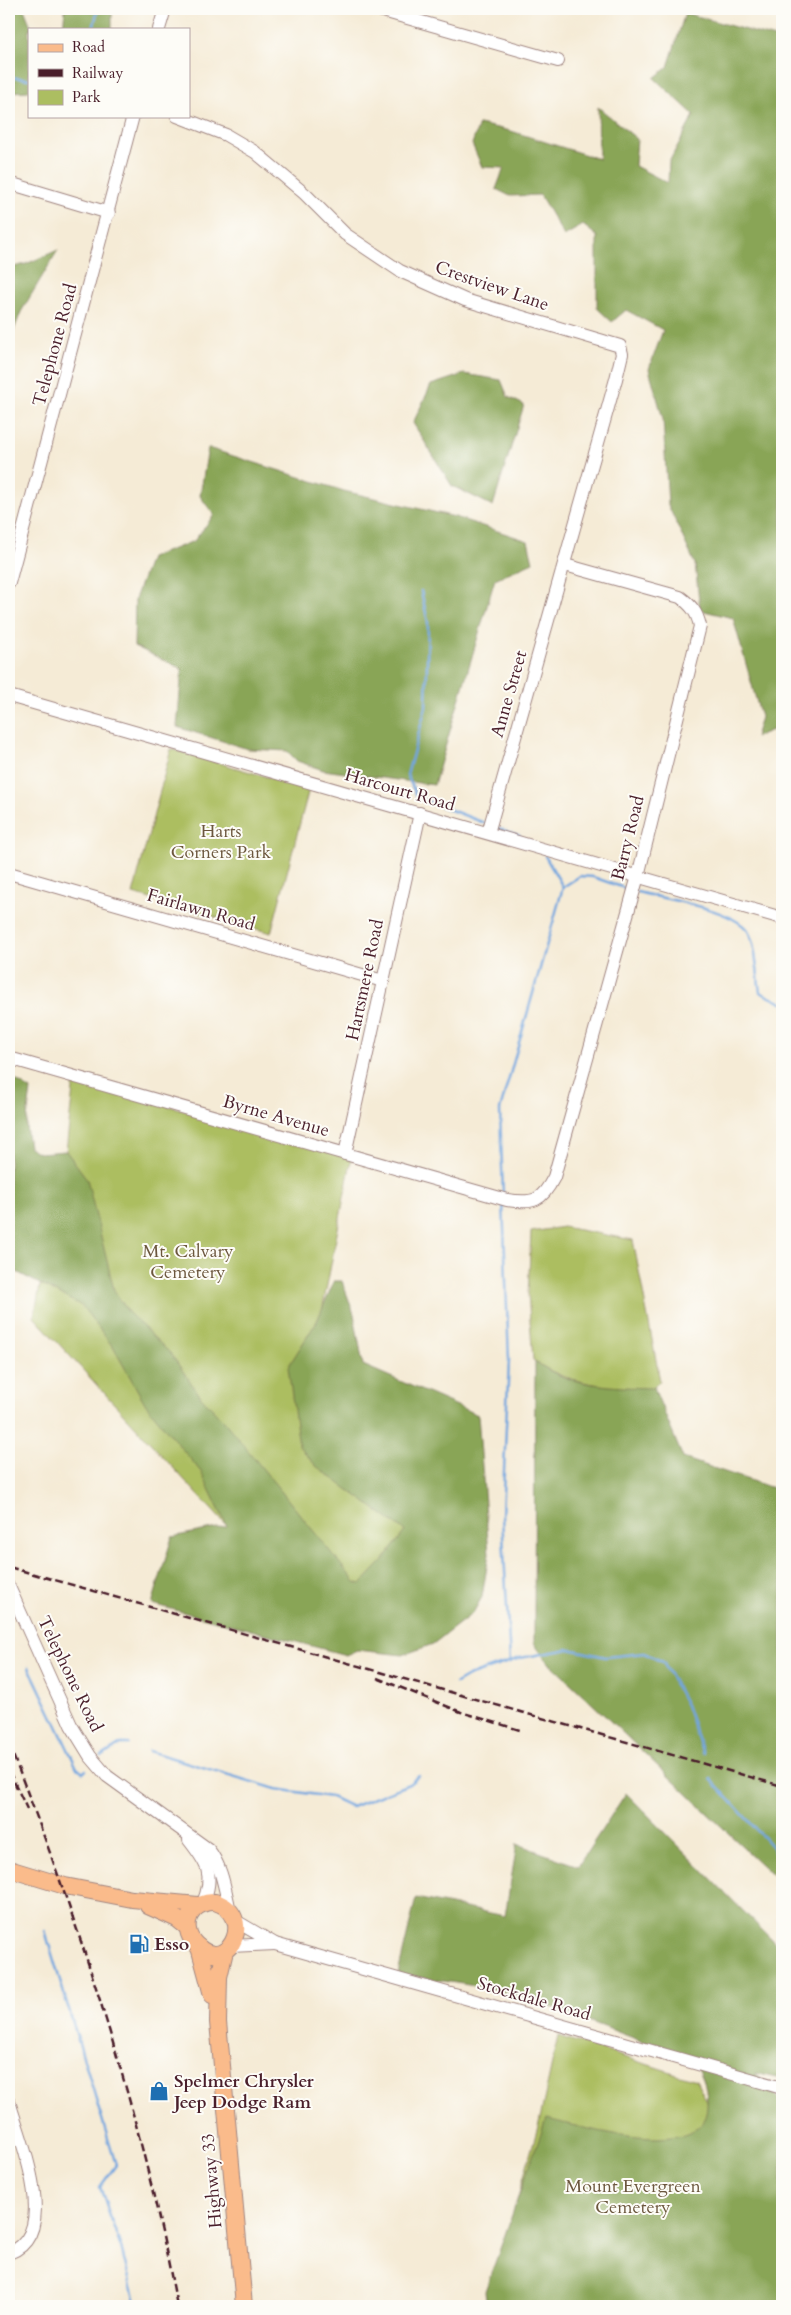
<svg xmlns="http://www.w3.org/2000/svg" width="791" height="2315" font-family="Cardo,serif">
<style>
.green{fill:#acbe61;stroke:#7b6e46}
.forest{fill:#89a557;stroke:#6a6241}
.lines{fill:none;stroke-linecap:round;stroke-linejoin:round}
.stream{stroke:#72a6df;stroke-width:2.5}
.minor-casing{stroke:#a08580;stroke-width:14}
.major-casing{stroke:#a08580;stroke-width:18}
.minor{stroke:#fff;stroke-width:12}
.major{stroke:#fabb8b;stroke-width:16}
.rail{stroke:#4a1f2b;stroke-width:2.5;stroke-dasharray:8 4;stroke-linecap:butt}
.labels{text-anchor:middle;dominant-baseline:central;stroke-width:4;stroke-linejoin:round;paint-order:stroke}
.street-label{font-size:18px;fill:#4a1f2b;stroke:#fdfcf7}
.park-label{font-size:18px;fill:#6c573e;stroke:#fdfcf7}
.poi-label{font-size:18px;font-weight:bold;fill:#4a1f2b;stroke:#fdfcf7;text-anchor:start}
</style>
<rect width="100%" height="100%" fill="#fdfcf7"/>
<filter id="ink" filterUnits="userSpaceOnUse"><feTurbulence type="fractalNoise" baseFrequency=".02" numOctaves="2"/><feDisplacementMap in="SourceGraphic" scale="10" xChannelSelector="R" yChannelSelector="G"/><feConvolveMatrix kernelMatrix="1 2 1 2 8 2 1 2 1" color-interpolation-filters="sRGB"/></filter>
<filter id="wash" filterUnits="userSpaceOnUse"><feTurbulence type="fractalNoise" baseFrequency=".0096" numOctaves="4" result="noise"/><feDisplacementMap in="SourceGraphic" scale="20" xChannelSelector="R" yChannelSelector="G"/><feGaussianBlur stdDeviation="1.12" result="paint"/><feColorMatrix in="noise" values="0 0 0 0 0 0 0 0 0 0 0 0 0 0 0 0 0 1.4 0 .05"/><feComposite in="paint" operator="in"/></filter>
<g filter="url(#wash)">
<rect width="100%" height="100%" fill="#f5ebd6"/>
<g class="green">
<polygon points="171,749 309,789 271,933 133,894"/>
<polygon points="74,1080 352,1156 318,1332 443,1495 346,1655 34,1317 66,1151"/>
<path d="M563,1227L633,1240L660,1381L651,1390C611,1387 566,1385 533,1360L528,1294L531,1232Z"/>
<polygon points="558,2036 696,2080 782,2245 782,2306 492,2289 539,2123"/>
</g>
<g class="forest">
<polygon points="9,9 24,9 32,29 29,29 29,91 9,92"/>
<polygon points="65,9 112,9 112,29 63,29"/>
<polygon points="685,13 782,40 782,726 755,737 761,717 733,618 700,610 695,564 668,505 663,419 649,369 663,330 626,310 612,322 597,308 597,236 583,225 564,236 540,195 510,196 496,189 504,168 482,167 472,144 479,124 511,131 599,159 598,107 637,139 635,166 668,183 669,162 694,115 654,78 668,67"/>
<polygon points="58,250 21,312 9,343 9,268 26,264"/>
<polygon points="464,374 501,380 508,397 524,405 493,506 452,486 413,423 431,385"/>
<polygon points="208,448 344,491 455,517 528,541 533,562 495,579 434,785 323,770 297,761 287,751 248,749 177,727 182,669 134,646 135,599 150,558 194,541 214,515 200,496"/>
<polygon points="9,1076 31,1090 26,1126 29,1147 39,1153 66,1151 87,1179 114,1290 128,1312 171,1354 201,1397 223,1420 355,1582 361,1584 383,1561 405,1531 316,1466 299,1446 288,1367 317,1321 334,1281 342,1281 354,1314 363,1365 478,1415 489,1554 482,1597 473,1613 433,1644 403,1655 357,1650 346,1655 152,1604 172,1537 227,1526 201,1472 146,1405 113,1347 82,1306 9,1268"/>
<path d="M535,1361C567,1387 615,1387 654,1388L683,1458L782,1491V1884L545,1659L534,1643Z"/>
<path d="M626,1793L782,1950V2079L755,2073L782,2101V2306H487L485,2291L546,2119C579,2126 704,2164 707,2107C708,2090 703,2076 694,2061L528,1998L488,1988L398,1974L416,1898L505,1916L517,1844L578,1866Z"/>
</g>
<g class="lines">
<g class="stream">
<polyline points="93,29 98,9"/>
<polyline points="9,77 29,79"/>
<polyline points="421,591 428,622 426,707 407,775 417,797 487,824"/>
<polyline points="495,827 520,836"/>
<polyline points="545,856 563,887"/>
<path d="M637,892C662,899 740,909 750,935C757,952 757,974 760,992L782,1003"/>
<polyline points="503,1195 500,1110 563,887 580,876 593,877 630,890"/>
<polyline points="503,1203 509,1360 502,1516 510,1662"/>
<polyline points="29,1667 77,1768 83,1773 86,1770"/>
<polyline points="456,1683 468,1676 520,1658 569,1649 606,1657 644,1653 663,1662 686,1705 703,1753"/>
<polyline points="149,1751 276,1789 331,1797 352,1807 409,1784 419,1776"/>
<polyline points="102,1756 121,1744 129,1744"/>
<polyline points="711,1779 772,1847 782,1864"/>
<polyline points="45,1931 116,2165 100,2187 122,2251 136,2306"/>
</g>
</g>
</g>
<g filter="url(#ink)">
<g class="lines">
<defs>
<g id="minor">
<polyline points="376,9 558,61"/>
<polyline points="159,29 165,9"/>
<polyline points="177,116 226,135 255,152 305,194 345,234 400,271 465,300 620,346 622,354 616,379 488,833"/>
<polyline points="9,183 109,213"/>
<polyline points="9,583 133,116"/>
<polyline points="9,696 782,918"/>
<polyline points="9,873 383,981"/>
<path d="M9,1058L507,1200C534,1204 542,1201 554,1177L638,876L700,626C697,612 691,605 680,597L565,565"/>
<polyline points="345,1154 420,813"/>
<path d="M9,1587L71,1725L90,1756L107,1776L208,1849C222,1866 225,1890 230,1911"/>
<path d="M189,1840C207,1863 215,1874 203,1903"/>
<polyline points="236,1921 275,1944 782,2088"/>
<polyline points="231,1946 275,1944"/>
<path d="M9,2101C19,2138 62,2234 9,2253"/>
</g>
<g id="major">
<polyline points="9,1869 65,1886 132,1899 198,1905"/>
<path d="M215,1902C256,1915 230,1971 201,1949C196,1945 191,1940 189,1934C183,1915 198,1901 215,1902Z"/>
<polyline points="148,1906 177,1919 187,1927"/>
<polyline points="199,1947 212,1995"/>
<polyline points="225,1951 219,1977 218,2022 244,2306"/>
</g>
</defs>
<use href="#minor" class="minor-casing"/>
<use href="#major" class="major-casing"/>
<use href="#minor" class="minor"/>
<use href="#major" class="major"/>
<g class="rail">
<polyline points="9,1567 782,1786"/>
<polyline points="377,1678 461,1712 523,1731"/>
<path d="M9,1745C81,1927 141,2113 177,2306"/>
<polyline points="9,1771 27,1809"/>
</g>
</g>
</g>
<defs>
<symbol id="fuel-bare" viewBox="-9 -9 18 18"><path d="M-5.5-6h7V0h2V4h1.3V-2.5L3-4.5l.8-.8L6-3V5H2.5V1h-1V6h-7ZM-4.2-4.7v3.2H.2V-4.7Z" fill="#1f6fb2" stroke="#fdfcf7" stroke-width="2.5" paint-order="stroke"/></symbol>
<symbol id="shop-bare" viewBox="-9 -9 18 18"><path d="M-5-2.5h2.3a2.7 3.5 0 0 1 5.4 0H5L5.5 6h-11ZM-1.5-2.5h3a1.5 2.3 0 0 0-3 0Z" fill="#1f6fb2" stroke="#fdfcf7" stroke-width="2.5" paint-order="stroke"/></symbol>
</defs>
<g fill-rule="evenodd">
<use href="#fuel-bare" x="125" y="1930" width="28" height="28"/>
<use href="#shop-bare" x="145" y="2077" width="28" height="28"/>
</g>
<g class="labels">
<g class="street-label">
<text transform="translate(492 286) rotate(19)">Crestview Lane</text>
<text transform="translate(55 345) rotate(-75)">Telephone Road</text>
<text transform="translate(509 694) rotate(-74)">Anne Street</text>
<text transform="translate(400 790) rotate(16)">Harcourt Road</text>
<text transform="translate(628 838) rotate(-76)">Barry Road</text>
<text transform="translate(201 910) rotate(16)">Fairlawn Road</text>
<text transform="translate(365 980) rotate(-78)">Hartsmere Road</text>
<text transform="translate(276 1116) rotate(16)">Byrne Avenue</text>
<text transform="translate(70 1674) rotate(64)">Telephone Road</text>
<text transform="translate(534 1999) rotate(16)">Stockdale Road</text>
<text transform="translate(212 2181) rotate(-95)">Highway 33</text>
</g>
<g class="park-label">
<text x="221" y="831">Harts<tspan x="221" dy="21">Corners Park</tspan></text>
<text x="188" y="1251">Mt. Calvary<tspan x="188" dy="21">Cemetery</tspan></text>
<text x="633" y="2186">Mount Evergreen<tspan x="633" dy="21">Cemetery</tspan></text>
</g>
<g class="poi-label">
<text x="154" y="1944">Esso</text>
<text x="174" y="2081">Spelmer Chrysler<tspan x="174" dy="21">Jeep Dodge Ram</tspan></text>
</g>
</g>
<rect width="791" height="2315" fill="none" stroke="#fdfcf7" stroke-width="30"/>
<rect x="28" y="28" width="162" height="90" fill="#fdfcf7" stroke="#b5a4a5"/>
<rect x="38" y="44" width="25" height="8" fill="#fabb8b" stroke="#b5a4a5"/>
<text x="72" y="52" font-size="15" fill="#4a1f2b">Road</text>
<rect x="38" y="69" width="25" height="8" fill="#4a1f2b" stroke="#b5a4a5"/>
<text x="72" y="78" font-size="15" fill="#4a1f2b">Railway</text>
<rect x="38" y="90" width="25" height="15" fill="#acbe61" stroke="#b5a4a5"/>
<text x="72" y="102" font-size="15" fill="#4a1f2b">Park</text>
</svg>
